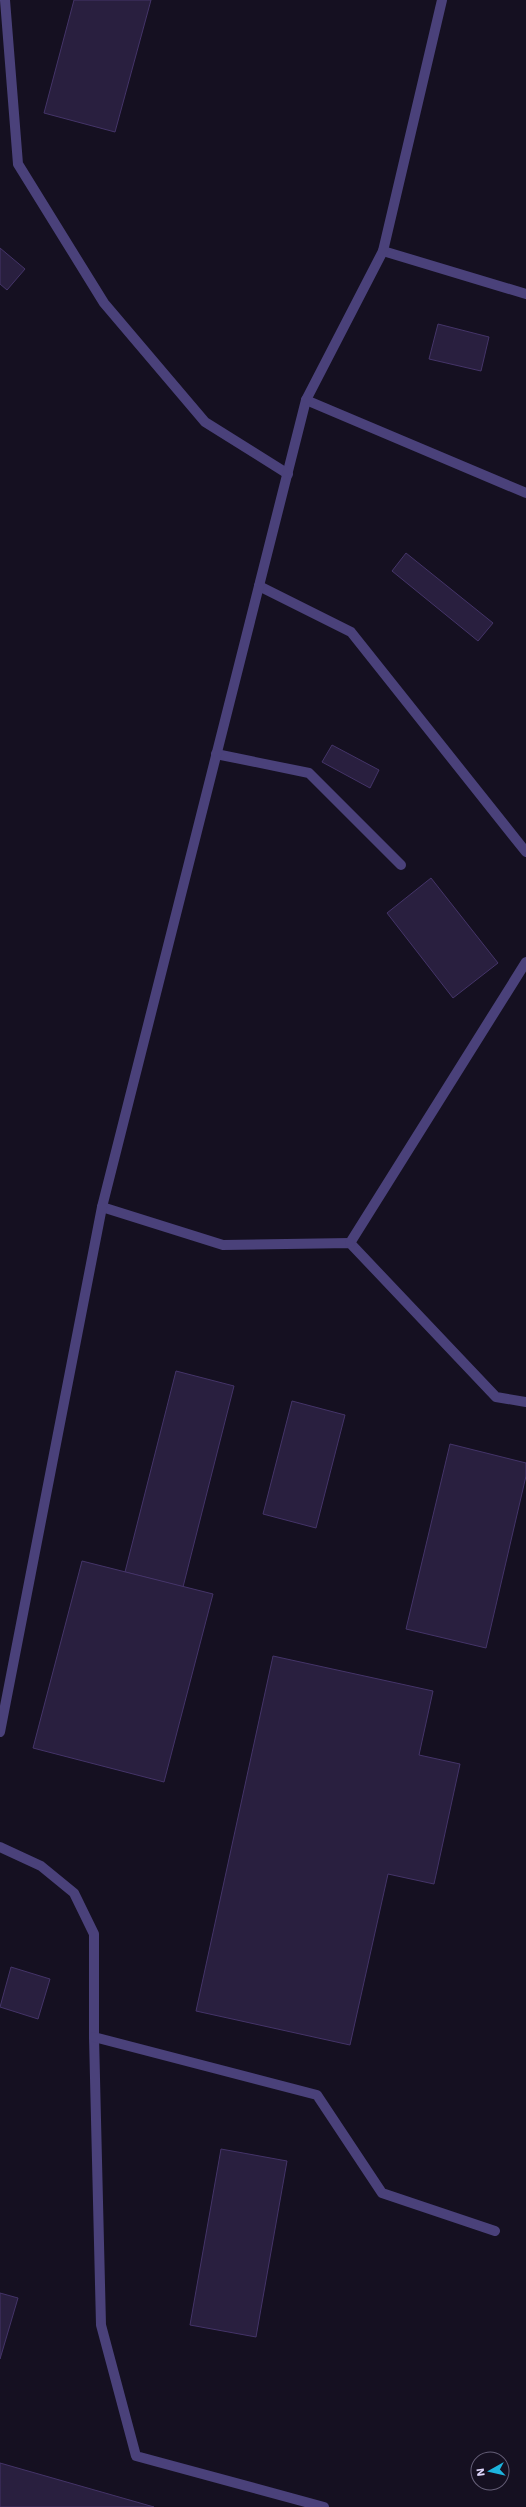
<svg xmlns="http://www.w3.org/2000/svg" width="526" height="2507" font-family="'Work Sans',sans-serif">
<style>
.building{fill:#291f3f;stroke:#443468}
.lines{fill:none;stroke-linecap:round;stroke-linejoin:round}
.lane{stroke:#4a417a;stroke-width:10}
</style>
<rect width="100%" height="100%" fill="#151021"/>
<g class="building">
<polygon points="74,0 151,0 115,132 44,113"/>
<polygon points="0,248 25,269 7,290 0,284"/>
<polygon points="438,324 489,337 481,371 429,359"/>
<polygon points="406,553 493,623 478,641 392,571"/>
<polygon points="332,745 379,770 370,788 322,762"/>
<polygon points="431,878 498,963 453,998 387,913"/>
<polygon points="176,1371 234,1386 183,1587 125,1572"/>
<polygon points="292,1401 345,1415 316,1528 263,1514"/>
<polygon points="450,1444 526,1463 526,1476 486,1648 406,1629"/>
<polygon points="82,1561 213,1594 164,1782 33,1748"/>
<polygon points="273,1656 433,1691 419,1755 460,1764 434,1884 388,1874 350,2045 196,2011"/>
<polygon points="11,1967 50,1979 38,2019 0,2007"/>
<polygon points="221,2149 287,2161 256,2337 190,2325"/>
<polygon points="0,2293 18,2298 0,2359"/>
<polygon points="0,2463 154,2507 0,2507"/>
</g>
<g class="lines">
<g class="lane">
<polyline points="5,0 18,164 104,303 205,422 288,474"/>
<polyline points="383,251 526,294"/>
<polyline points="306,400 526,493"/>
<polyline points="259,586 351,632 526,852"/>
<polyline points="216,754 309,773 401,865"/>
<polyline points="102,1207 223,1245 350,1243 496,1397 526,1402"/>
<polyline points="350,1243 526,962"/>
<polyline points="0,1732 102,1207 306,400 383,251 442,0"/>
<polyline points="0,1847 41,1866 74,1893 94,1934 94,2037 101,2325 136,2456 324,2507"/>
<polyline points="94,2037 317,2095 382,2193 495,2231"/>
</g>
</g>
<g transform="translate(490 2471) rotate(262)"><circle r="19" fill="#151021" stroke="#655f78"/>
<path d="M0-3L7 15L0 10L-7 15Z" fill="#1db4de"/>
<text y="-6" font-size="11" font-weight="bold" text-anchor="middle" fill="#ded6fa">N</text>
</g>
</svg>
